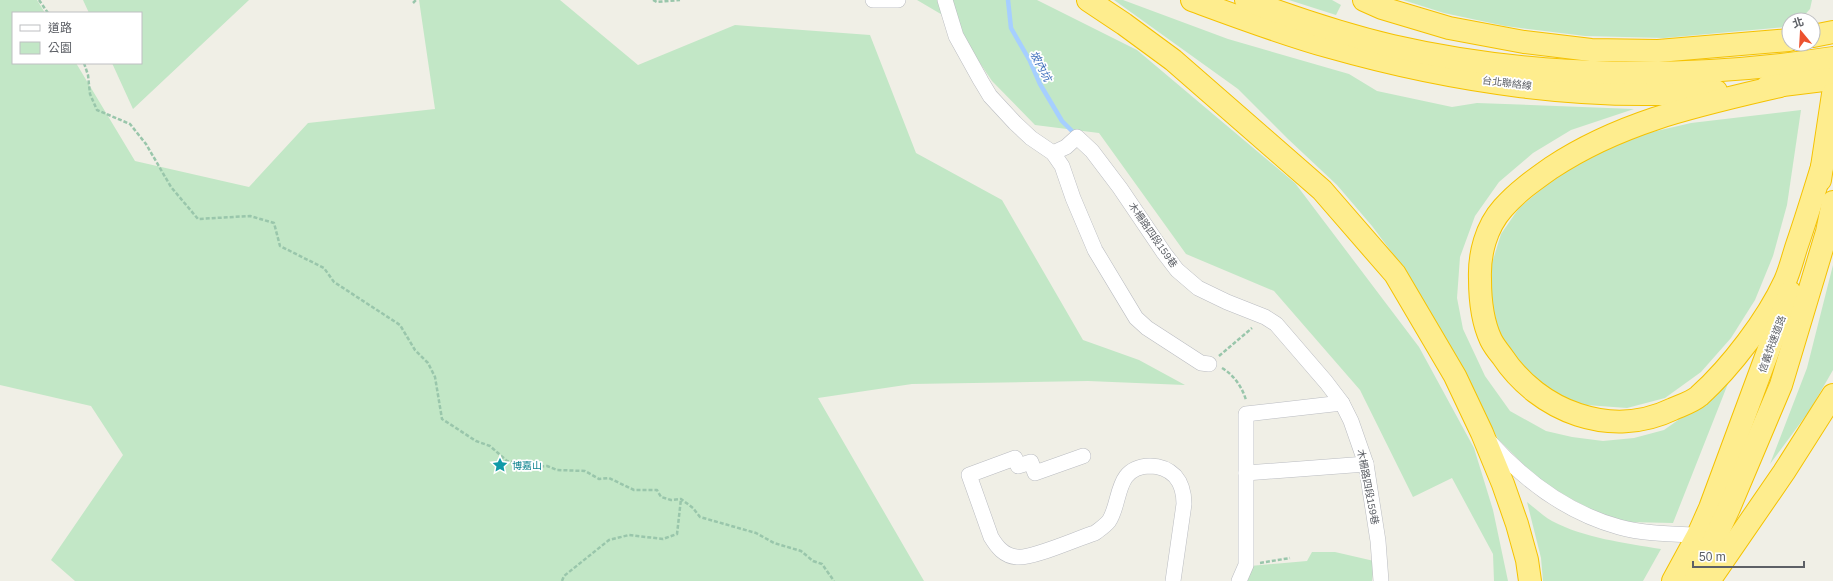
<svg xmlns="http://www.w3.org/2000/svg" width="1833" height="581" font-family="Helvetica,'Noto Sans TC',sans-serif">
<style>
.green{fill:#c2e7c6}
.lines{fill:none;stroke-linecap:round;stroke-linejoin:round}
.stream{stroke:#a6cfff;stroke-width:4.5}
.minor-casing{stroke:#babcc1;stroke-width:16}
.highway-casing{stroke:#f5c200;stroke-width:24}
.path{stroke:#99c6ab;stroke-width:2.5;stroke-dasharray:4 2;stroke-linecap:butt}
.minor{stroke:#fff;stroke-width:15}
.highway{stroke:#feed8e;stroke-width:22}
.labels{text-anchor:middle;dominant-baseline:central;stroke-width:3.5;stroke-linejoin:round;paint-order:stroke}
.street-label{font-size:10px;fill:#5d6066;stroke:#fff}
.culture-label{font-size:10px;fill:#0d838f;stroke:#fff;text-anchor:start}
.water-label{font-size:11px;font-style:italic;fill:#4372bd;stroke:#fff}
</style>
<rect width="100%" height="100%" fill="#f0efe6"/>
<g class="green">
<polygon points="0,0 37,0 45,13 13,13 13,63 76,63 135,161 249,187 308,123 435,109 419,0 560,0 638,65 735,25 870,35 916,153 1002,200 1083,340 1139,360 1185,385 1088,381 912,384 818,398 924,581 75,581 51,560 123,455 91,406 0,385"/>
<polygon points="83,0 249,0 133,109 112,63 141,63 141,13 89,13"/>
<polygon points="917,0 1037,0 1137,50 1295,183 1419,347 1474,448 1493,510 1508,581 1494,581 1493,554 1452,478 1413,497 1360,390 1274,291 1186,254 1099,133 1035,125 992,81 951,20"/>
<polygon points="1114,0 1123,0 1228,39 1349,74 1377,91 1452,107 1477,103 1634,109 1571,130 1533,153 1499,182 1475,216 1460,257 1457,298 1463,329 1485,376 1510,411 1546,431 1572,437 1603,441 1634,438 1664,430 1698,406 1729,381 1673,523 1628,522 1596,512 1566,496 1544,482 1525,466 1498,439 1405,270 1372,226 1337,185 1288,139 1238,89"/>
<polygon points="1289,0 1332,0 1341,5 1336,15"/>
<polygon points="1403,0 1812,0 1810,9 1800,20 1789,20 1789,26 1785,27 1664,38 1585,36 1505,26 1444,13"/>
<polygon points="1801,110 1787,205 1773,256 1755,300 1731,338 1701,372 1665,398 1627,408 1586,405 1556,396 1513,361 1496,327 1490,291 1492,263 1501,234 1519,208 1555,178 1591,155 1639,135 1691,123"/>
<polygon points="1833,265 1833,370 1810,410 1770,464 1807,368"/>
<path d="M1527,502C1535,508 1543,516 1552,521C1584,538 1625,543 1661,549L1643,581H1543L1541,558Z"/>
<polygon points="1312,552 1335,552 1374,561 1372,581 1247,581 1250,566 1307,561"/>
</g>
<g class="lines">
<polyline class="stream" points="1008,0 1011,28 1030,61 1040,84 1062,121 1074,133"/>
<defs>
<g id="minor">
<polyline points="873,0 898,0"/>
<polyline points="945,0 956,36 981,81 990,96 1015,123 1031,138 1053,153 1062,166 1073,198 1095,250 1136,318 1147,328 1201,363 1209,364"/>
<polyline points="1053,153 1066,147 1077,137 1092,151 1120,188 1164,253 1177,270 1198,288 1227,302 1265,317 1276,324 1326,382 1342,403 1351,421 1366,464 1378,541 1381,581"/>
<path d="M1490,442C1525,481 1568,513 1619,527C1644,534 1672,534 1698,535"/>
<path d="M1083,456L1035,473L1031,462L1018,466L1015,458L969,475L991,537C997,547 1004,556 1017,557C1032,559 1078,538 1095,533C1100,529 1105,526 1109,521C1122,501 1114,467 1150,466C1159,466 1168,469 1175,476C1182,484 1184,494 1184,504L1173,581"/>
<polyline points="1246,473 1366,464"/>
<polyline points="1239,581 1246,565 1246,414 1342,403"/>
</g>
<g id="highway">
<polyline points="1088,0 1124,24 1173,60 1322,190 1395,274 1455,376 1482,433 1503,484 1517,524 1527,560 1530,581"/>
<path d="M1192,0C1238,17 1283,34 1330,47C1453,82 1589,102 1716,91"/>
<path d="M1246,0C1294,18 1342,34 1392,46C1536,79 1688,80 1833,58"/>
<polyline points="1364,0 1382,8 1449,28 1524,42 1591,50 1658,51 1789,40"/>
<polyline points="1813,36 1833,32"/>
<path d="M1780,86C1699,105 1622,121 1551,168C1534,180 1517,192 1503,208C1486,227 1479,254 1480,279C1480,300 1482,321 1491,340C1494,346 1498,351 1502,356C1539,412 1611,439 1673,409C1682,405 1692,402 1699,396C1731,367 1767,320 1785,281C1790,270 1793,257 1797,245C1806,219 1814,193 1822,167"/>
<polyline points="1767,87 1833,79"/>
<polyline points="1820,180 1833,94"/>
<polyline points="1673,581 1698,535 1710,508 1790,292"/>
<polyline points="1695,581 1729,508 1781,385 1827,232 1833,202"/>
<polyline points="1709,581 1784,472 1833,395"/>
</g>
</defs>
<use href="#minor" class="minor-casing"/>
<use href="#highway" class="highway-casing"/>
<g class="path">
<polyline points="39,0 48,13"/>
<polyline points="653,0 657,2 680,0"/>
<polyline points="413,3 416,0"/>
<polyline points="84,63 88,75 90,94 97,110 130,124 146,144 171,187 198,219 250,216 274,223 280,246 324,268 334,282 400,325 415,350 428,363 435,377 442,419 476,441 490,446 507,461 534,467 547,466 557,470 585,471 599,479 609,478 634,490 657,490 661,497 671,500 681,499 693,508 700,517 756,533 774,543 801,551 813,561 822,564 834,581"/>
<polyline points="1219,356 1252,328"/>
<path d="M1222,368C1234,375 1242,387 1246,400"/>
<polyline points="1260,563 1290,558"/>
<polyline points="562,581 564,576 609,540 629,535 663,539 677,534 681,499"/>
</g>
<use href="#minor" class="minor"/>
<use href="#highway" class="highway"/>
</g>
<defs>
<symbol id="sight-bare" viewBox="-9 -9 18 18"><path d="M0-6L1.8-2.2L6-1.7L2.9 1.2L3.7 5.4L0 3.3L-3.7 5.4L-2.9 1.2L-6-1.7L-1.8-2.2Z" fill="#0f9aa8" stroke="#fff" stroke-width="2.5" paint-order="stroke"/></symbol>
</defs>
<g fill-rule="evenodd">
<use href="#sight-bare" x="489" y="454" width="22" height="22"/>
</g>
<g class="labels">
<g class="street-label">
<text transform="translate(1507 83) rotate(7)">台北聯絡線</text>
<text transform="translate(1153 235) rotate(55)">木柵路四段159巷</text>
<text transform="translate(1772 344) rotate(-70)">信義快速道路</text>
<text transform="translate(1368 487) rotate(79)">木柵路四段159巷</text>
</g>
<g class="culture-label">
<text x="512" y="465">博嘉山</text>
</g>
<g class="water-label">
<text transform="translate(1041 66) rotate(62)">坡內坑</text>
</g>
</g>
<rect x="12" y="12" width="130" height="52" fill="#ffffff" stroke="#bebfc2"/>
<rect x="20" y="25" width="20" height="6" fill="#ffffff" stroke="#bebfc2"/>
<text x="48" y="32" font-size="12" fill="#5d6066">道路</text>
<rect x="20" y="42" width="20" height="12" fill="#c2e7c6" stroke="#bebfc2"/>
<text x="48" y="52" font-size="12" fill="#5d6066">公園</text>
<g transform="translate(1801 32) rotate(342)"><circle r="19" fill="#ffffff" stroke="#bebfc2"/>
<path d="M0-3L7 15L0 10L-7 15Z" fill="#ec522f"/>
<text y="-6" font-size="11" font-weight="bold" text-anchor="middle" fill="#5d6066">北</text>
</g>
<path d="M1693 561v6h111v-6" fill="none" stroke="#5d6066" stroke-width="2"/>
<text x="1699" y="561" font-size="12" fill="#5d6066" stroke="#ffffff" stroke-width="3" paint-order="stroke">50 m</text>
</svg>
